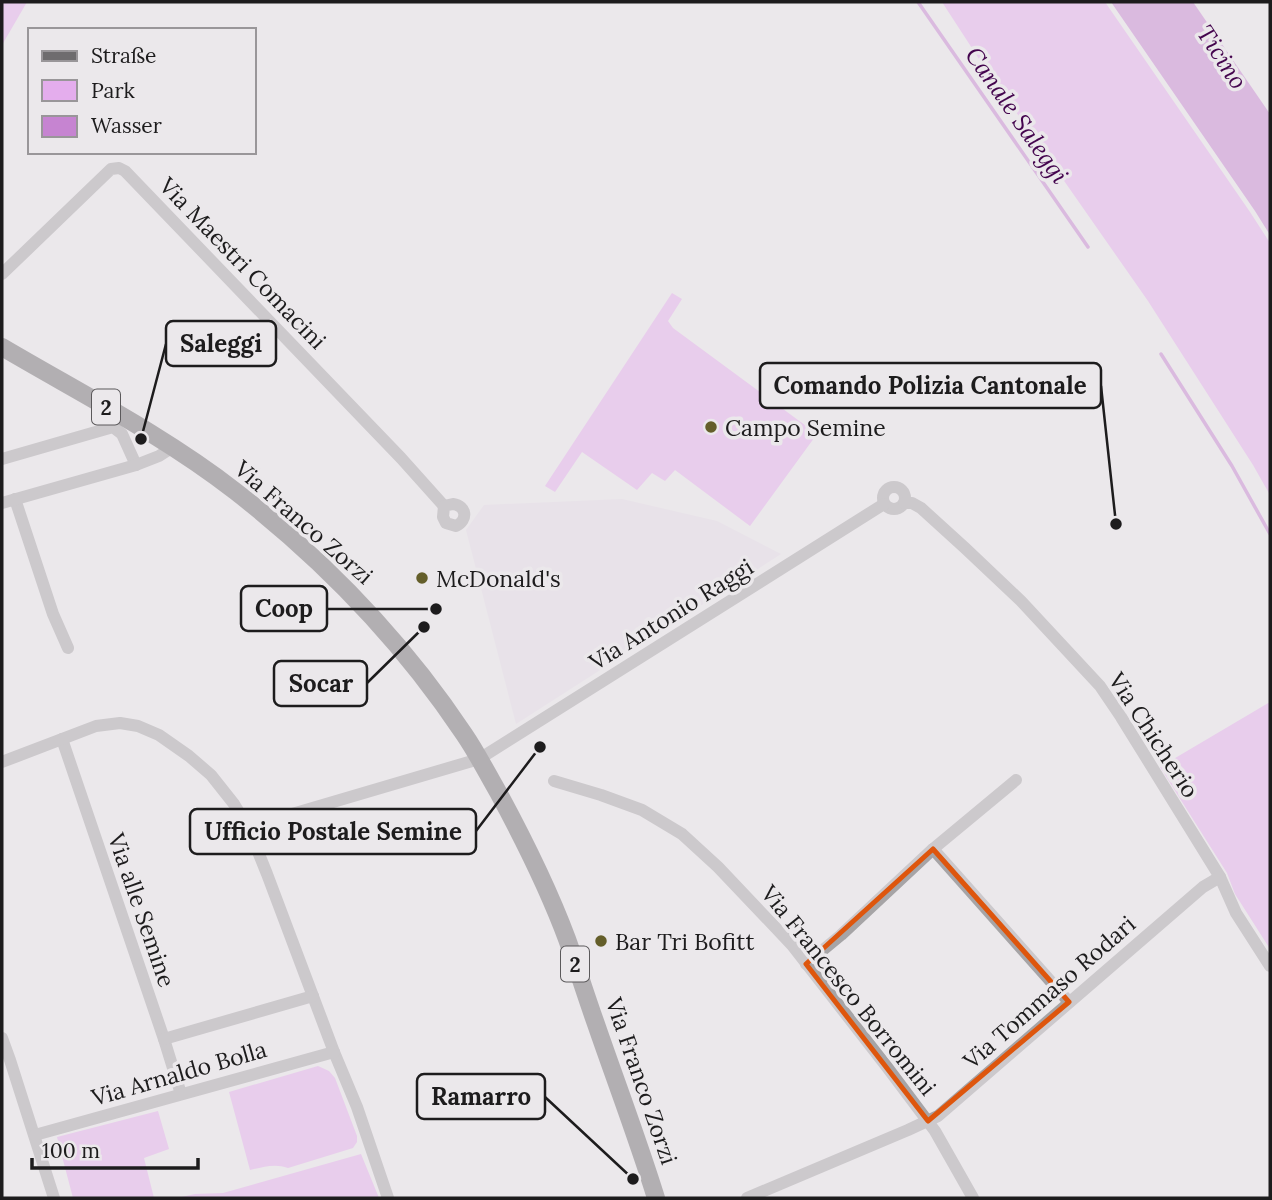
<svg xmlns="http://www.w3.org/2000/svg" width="1272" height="1200" font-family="Lora,serif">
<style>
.built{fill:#e4dce6}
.green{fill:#e4aded}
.water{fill:#c684d1}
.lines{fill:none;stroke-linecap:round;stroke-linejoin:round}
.stream{stroke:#c684d1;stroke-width:3.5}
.street{stroke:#a6a4a6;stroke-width:12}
.primary{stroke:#6e6c6e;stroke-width:18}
.marked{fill:none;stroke:#de560d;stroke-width:5;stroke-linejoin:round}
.poi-dot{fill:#645e2a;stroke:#ebe8eb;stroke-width:2.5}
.labels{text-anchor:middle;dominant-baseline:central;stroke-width:7;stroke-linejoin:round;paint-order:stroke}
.shield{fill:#ebe8eb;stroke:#5b595b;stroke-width:2}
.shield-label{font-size:21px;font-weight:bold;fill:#1d1c1d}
.street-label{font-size:23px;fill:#1d1c1d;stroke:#ebe8eb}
.poi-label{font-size:23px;fill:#1d1c1d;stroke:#ebe8eb;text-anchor:start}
.water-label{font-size:24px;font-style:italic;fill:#44054e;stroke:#ebe8eb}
.leader{fill:none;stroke:#1d1c1d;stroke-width:2.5}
.callout-dot{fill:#1d1c1d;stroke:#ebe8eb;stroke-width:2.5}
.callout{fill:#ebe8eb;stroke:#1d1c1d;stroke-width:2.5}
.callout-label{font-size:24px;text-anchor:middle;font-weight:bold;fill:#1d1c1d}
</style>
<rect width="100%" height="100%" fill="#ebe8eb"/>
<polygon class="built" points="622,499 717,521 781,554 516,724 466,530 484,505"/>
<g class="green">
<polygon points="2,2 27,2 2,45"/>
<polygon points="942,2 1105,2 1250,212 1270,243 1270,495 1253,465 1148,301 981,62"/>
<polygon points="672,293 682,299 668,321 673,328 817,434 750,526 675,470 665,481 652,473 637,490 582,452 555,492 545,486"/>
<polygon points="1270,702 1270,949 1235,894 1227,873 1160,767"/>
<path d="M318,1066L329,1071L335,1078L357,1136V1142L353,1148L288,1168C275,1163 263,1167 250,1170L229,1092Z"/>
<polygon points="158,1111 169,1149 144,1158 154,1198 73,1198 57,1137"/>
<polygon points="361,1154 379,1198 177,1198 195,1194 223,1193"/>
</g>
<polygon class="water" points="1111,2 1193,2 1270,114 1270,235 1255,211"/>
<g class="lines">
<g class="stream">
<polyline points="918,2 1088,247"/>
<polyline points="1161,354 1232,466 1270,534"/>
</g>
<g class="street">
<polyline points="2,274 111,169 119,168 125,171 401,458 444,506"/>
<polyline points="2,459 113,427 122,434 136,465"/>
<circle cx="894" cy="498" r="11"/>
<polyline points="15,499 53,614 68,648"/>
<polyline points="2,503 136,465 159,456 173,447"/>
<polyline points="904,503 912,503 921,508 965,548 1021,601 1100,686 1121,717 1220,877 1236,913 1270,966"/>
<path d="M453,504C467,506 468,520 456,526L446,523L443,517L444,506Z"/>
<polyline points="62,739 164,1039 181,1094"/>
<polyline points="2,762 96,726 120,723 138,726 159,735 189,756 211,775 234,804 248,827 267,874 334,1052 357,1107 388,1198"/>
<polyline points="554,781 601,795 642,810 682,834 718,867 792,945 887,1067 935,1131 973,1198"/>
<polyline points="248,827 479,759 884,504"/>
<polyline points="933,849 1069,1002"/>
<polyline points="806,964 841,935 933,849 1016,780"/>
<polyline points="2,1038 10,1060 54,1198"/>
<polyline points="164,1039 313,996"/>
<polyline points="35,1135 334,1052"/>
<polyline points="747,1198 908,1130 938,1116 1203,887 1220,877"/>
</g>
<path class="primary" d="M2,347C80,393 163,435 235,491C324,560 402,641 464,734C477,753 487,773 498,792C524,840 548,888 567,939C577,967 586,996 596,1024C616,1082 638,1140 656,1198"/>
</g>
<path d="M0 0H1272V1200H0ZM933,849L1069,1002L928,1121L806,964Z" fill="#ebe8eb" fill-opacity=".55" fill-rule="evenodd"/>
<path class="marked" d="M933,849L1069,1002L928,1121L806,964Z"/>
<g class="poi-dot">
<circle cx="711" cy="427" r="7"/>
<circle cx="422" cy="578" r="7"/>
<circle cx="601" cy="941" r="7"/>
</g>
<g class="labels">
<g class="shield">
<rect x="92" y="389.5" width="28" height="35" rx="5"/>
<rect x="561" y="946.5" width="28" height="35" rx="5"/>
</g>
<g class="shield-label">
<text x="106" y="407">2</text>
<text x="575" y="964">2</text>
</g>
<g class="street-label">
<text transform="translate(243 263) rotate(46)">Via Maestri Comacini</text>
<text transform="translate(304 522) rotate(41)">Via Franco Zorzi</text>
<text transform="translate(671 614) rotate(-32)">Via Antonio Raggi</text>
<text transform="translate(1154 735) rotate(57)">Via Chicherio</text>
<text transform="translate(142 910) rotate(71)">Via alle Semine</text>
<text transform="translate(849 990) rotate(51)">Via Francesco Borromini</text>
<text transform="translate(1049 992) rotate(-41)">Via Tommaso Rodari</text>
<text transform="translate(179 1073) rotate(-16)">Via Arnaldo Bolla</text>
<text transform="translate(642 1081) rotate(71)">Via Franco Zorzi</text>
</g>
<g class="poi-label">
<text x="725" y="427">Campo Semine</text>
<text x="436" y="578">McDonald's</text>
<text x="615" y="941">Bar Tri Bofitt</text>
</g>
<g class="water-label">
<text transform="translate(1222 57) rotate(57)">Ticino</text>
<text transform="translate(1017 115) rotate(55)">Canale Saleggi</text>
</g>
</g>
<path class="leader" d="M141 439L166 344M1116 524L1101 386M436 609L327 609M424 627L367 683M540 747L476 831M633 1179L545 1097"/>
<g class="callout-dot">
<circle cx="141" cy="439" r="7"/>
<circle cx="1116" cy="524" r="7"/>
<circle cx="436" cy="609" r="7"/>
<circle cx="424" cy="627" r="7"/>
<circle cx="540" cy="747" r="7"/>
<circle cx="633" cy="1179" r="7"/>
</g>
<g class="callout">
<rect x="166" y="321" width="110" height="45" rx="7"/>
<rect x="760" y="363" width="341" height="45" rx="7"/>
<rect x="241" y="586" width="86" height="45" rx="7"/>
<rect x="274" y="661" width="93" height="45" rx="7"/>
<rect x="190" y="809" width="286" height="45" rx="7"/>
<rect x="417" y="1074" width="128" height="45" rx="7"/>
</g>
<g class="callout-label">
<text x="221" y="352">Saleggi</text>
<text x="930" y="394">Comando Polizia Cantonale</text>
<text x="284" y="617">Coop</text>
<text x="321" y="692">Socar</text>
<text x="333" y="840">Ufficio Postale Semine</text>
<text x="481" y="1105">Ramarro</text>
</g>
<rect width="1272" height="1200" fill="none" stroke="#1d1c1d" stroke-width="7"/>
<rect x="28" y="28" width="228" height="126" fill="#ebe8eb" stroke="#999699" stroke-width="2"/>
<rect x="42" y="51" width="35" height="10" fill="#6e6c6e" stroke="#999699" stroke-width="2"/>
<text x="91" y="63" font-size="21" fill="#1d1c1d">Straße</text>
<rect x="42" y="80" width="35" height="21" fill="#e4aded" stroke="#999699" stroke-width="2"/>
<text x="91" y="98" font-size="21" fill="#1d1c1d">Park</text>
<rect x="42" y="116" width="35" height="21" fill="#c684d1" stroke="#999699" stroke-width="2"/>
<text x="91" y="133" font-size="21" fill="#1d1c1d">Wasser</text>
<path d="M32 1158v10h166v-10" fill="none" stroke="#1d1c1d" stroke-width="3.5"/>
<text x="42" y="1158" font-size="21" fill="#1d1c1d" stroke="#ebe8eb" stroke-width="5" paint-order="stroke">100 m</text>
</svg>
